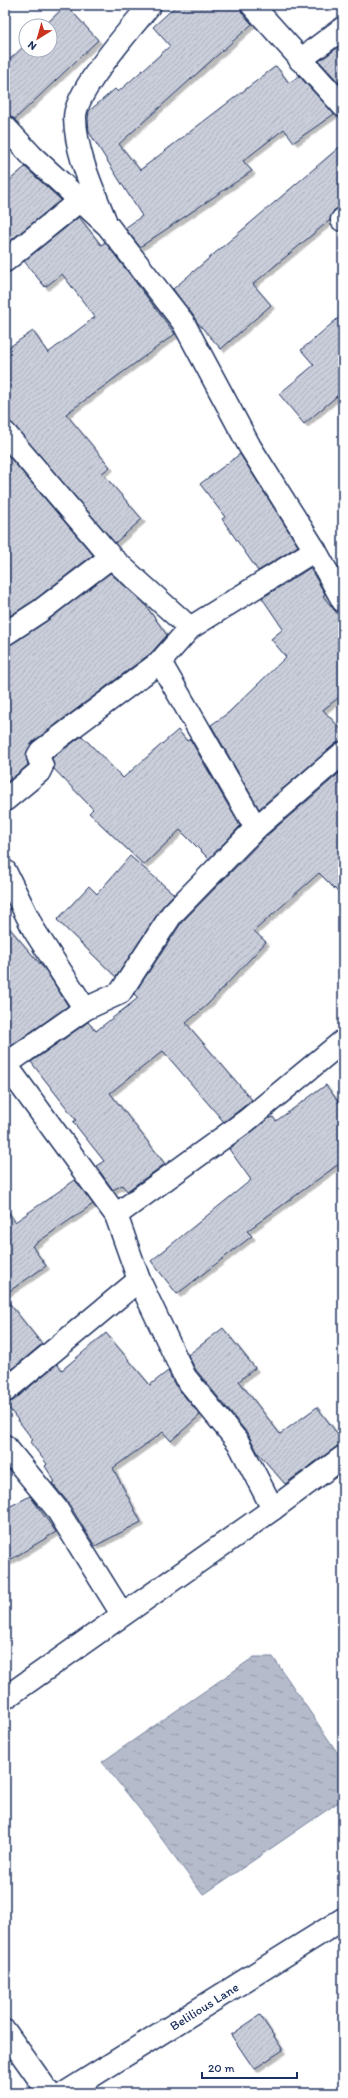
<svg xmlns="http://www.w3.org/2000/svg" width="348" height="2098" font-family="Itim,sans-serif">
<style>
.water{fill:url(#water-ripples);stroke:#77839f}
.building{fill:url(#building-hatch);stroke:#1b2f5e;filter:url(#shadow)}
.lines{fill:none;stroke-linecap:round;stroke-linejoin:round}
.minor-casing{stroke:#1b2f5e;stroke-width:25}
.major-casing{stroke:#1b2f5e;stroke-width:25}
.minor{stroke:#fff;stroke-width:22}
.major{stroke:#fff;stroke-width:22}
.labels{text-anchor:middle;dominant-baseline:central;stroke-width:3;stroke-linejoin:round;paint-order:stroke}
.street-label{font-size:13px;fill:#1b2f5e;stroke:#fff}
</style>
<defs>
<pattern id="water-ripples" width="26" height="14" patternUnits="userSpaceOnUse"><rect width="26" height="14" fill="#b5bbca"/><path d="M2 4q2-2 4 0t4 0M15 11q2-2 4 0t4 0" fill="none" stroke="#9298a7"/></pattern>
<pattern id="building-hatch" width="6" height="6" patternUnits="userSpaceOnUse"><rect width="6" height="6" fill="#caceda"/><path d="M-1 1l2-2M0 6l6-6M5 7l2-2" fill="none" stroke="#adb1be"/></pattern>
<filter id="shadow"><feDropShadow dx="3.5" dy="3.5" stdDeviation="0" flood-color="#0004"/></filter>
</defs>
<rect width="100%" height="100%" fill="#fff"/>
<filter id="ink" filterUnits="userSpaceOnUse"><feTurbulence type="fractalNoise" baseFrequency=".025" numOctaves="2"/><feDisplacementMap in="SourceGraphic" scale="8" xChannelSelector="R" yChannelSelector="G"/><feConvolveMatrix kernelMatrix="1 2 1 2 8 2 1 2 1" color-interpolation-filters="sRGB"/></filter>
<g filter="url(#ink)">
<polygon class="water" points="254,1657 273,1657 343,1761 343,1799 203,1895 141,1811 102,1762"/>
<g class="building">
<polygon points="66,5 98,40 15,119 5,115 5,64 26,44 26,50 50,50 50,26 44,26"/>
<polygon points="177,5 240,5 242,13 252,24 119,144 140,170 276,66 289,83 299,76 334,114 294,142 284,129 243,161 252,171 140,247 125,228 142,216 89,132 88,119 89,111 115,89 118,92 170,46 153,27"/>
<polygon points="343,44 343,87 319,61"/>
<polygon points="343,144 343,207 334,210 330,220 253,284 271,305 221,349 197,322 173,289"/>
<polygon points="25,167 61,200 9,242 5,237 5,184"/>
<polygon points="79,217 101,245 105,242 175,334 66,414 110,467 102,473 142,519 115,543 14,425 5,421 5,350 33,331 48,353 95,317 62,274 45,287 24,261"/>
<polygon points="343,314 343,391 304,424 279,394 314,365 301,350"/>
<polygon points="5,452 93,555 33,601 5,619"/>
<polygon points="240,454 298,546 258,571 222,519 225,517 200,484"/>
<polygon points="310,568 325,594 323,596 343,621 343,694 323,710 343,731 343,741 335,744 259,809 211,725 228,713 286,657 271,639 283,629 262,598"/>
<polygon points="110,573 143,602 167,635 151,653 34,741 26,755 28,765 5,784 5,646 12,644 47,621"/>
<polygon points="178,730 187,741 190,739 240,826 209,859 180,830 144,865 89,813 93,809 54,769 52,758 82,736 123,778"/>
<polygon points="343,770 343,897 319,873 254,931 266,942 207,1005 186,1023 252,1100 224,1122 163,1051 110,1093 165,1164 127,1191 122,1185 113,1190 96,1166 104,1161 73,1122 76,1120 31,1062 88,1022 96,1031 138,998 134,994 182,922 265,837"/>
<polygon points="130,856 174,894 162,907 116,977 57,920 89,886 97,894"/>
<polygon points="5,923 47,972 68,1006 5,1050"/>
<polygon points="326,1085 343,1108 343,1161 247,1231 252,1236 177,1294 151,1261 251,1180 229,1149 268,1119 273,1117 276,1121"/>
<polygon points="75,1180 93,1204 32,1246 46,1266 5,1294 5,1207 15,1222"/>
<polygon points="5,1298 42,1344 5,1375"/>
<polygon points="223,1328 255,1368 239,1381 280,1434 317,1407 343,1441 343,1445 336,1447 285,1484 258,1453 248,1434 196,1370 188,1355"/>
<polygon points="106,1333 150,1385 168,1371 175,1385 200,1415 171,1441 163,1432 113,1468 141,1522 95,1546 67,1501 52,1483 55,1482 45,1466 47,1464 30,1442 33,1440 5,1403 13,1401 57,1364 62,1370"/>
<polygon points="30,1496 56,1532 5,1563 5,1509"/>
<polygon points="260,2015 283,2050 254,2069 231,2035"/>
</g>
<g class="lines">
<defs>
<g id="minor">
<polyline points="252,5 343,106"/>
<polyline points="300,60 343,28"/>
<polyline points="5,127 32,156 108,226 183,322 250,447 315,550 343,601"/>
<path d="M105,220C92,187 76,154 75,118C74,92 133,26 150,5"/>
<polyline points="342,220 343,219"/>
<polyline points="5,261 80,200"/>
<polyline points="5,433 111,557 190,628"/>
<polyline points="5,634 40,611 111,557"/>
<polyline points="160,662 256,828"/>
<polyline points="5,800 39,772 42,766 38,756 41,751 160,662 190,628 315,550"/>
<polyline points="5,871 34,930 85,1009"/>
<polyline points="5,1065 85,1009 120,993 172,914 256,828 343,753"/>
<polyline points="6,1065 116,1215 139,1280 185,1377 238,1442 273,1509"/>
<polyline points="116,1215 246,1121 343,1041"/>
<polyline points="5,1391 139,1280"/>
<polyline points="5,1446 56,1508 122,1614"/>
<polyline points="5,1698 273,1509 343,1457"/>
<path id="s1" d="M65,2093L343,1919"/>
</g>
<polyline id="major" points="5,2031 49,2093"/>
</defs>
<use href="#minor" class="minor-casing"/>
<use href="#major" class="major-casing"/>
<use href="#minor" class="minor"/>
<use href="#major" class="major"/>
</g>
</g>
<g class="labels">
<g class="street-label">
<text stroke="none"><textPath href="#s1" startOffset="164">Belilious Lane</textPath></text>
</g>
</g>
<rect width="348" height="2098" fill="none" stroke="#fff" stroke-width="20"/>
<rect x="10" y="10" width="328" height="2078" fill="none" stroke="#1b2f5e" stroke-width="1.5" filter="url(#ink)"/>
<g transform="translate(38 38) rotate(217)"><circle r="19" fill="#ffffff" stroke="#a4acbf"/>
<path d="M0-3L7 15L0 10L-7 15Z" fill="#c8321e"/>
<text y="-6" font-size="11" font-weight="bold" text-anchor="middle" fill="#1b2f5e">N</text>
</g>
<path d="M202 2072v6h95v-6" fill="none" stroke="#1b2f5e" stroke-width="2"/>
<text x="208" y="2072" font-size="12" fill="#1b2f5e" stroke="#ffffff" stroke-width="3" paint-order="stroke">20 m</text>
</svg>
